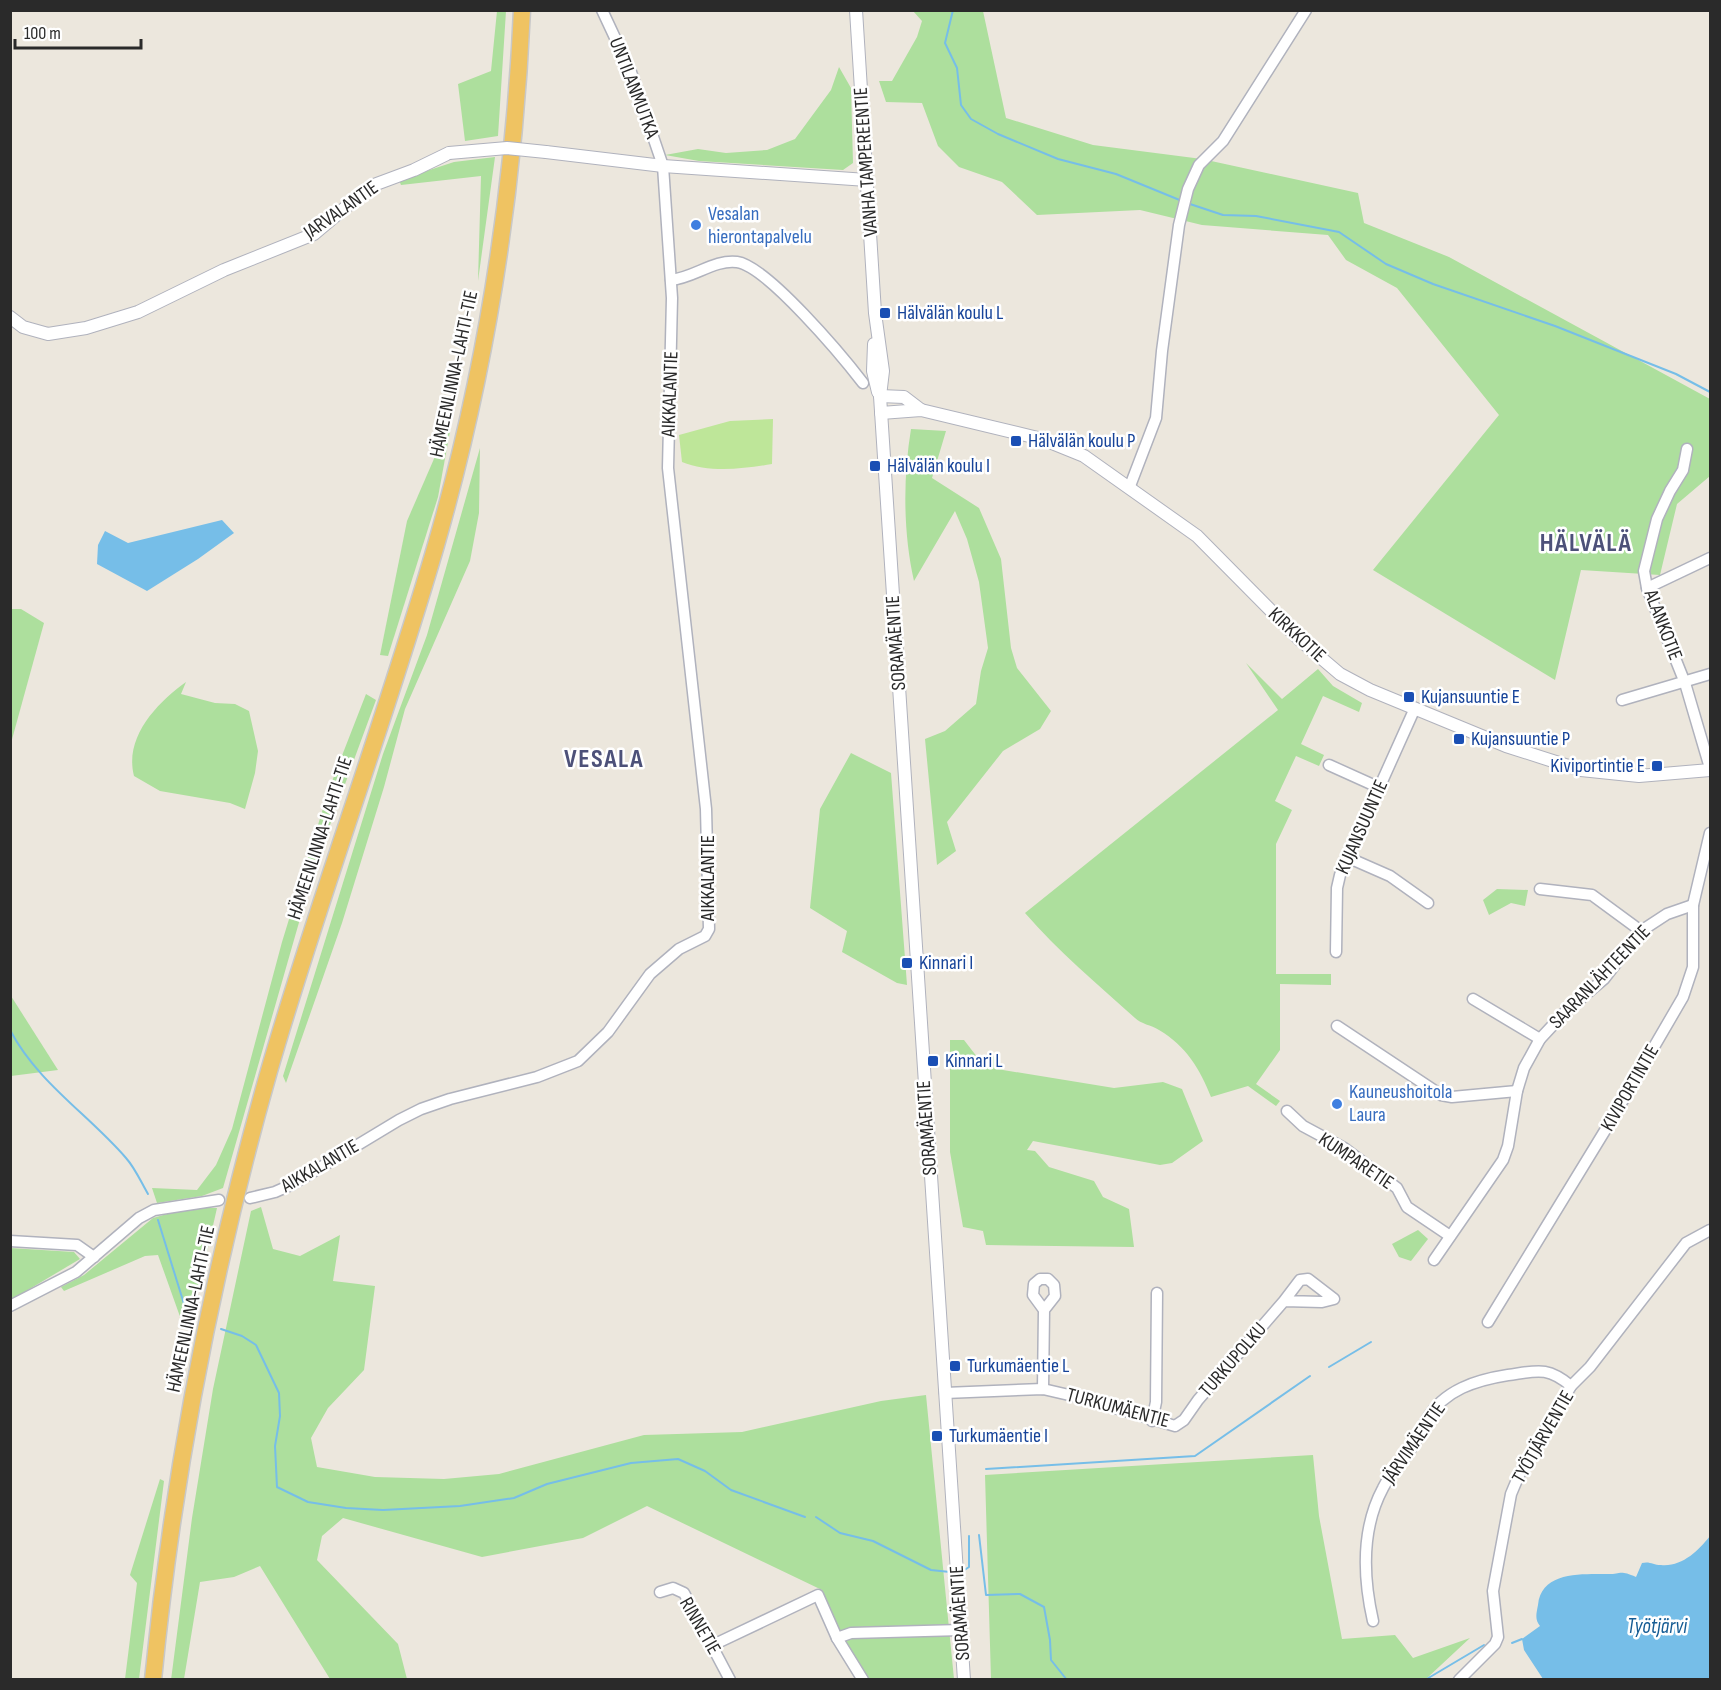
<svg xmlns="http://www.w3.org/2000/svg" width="1721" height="1690" font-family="'Sofia Sans Condensed',sans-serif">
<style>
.green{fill:#addf9d}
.pitch{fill:#bee699}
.water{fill:#76bee8}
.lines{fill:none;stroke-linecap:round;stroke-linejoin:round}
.stream{stroke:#76bee8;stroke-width:2}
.minor-casing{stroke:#b0b2bd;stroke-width:13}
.tertiary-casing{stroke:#b0b2bd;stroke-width:14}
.trunk-casing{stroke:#c8c8c8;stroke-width:19}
.minor{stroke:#fff;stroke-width:10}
.tertiary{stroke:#fff;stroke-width:12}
.trunk{stroke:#efc362;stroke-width:16}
.tertiary-bridge-casing{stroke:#b0b2bd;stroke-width:14;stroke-linecap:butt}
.tertiary-bridge{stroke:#fff;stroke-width:12}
.shop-dot{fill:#3f7fe0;stroke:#fff;stroke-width:2}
.transit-dot{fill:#1a4fb4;stroke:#fff;stroke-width:2}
.labels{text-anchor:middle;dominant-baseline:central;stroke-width:5;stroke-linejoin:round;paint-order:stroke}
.street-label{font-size:20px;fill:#2a2a2a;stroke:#fff}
.shop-label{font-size:20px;fill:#366cbe;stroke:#fff;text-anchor:start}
.transit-label{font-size:20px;fill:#164399;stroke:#fff;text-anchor:start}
.water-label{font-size:21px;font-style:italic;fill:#155c94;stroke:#fff}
.district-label{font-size:26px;font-weight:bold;letter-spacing:1.5px;fill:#4d5179;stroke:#fff}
</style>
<rect width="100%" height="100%" fill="#ece7dd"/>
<g class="green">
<polygon points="497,11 506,11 498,136 465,141 458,84 491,71"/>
<polygon points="913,11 983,11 1006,118 1093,145 1202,159 1358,193 1364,223 1449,257 1710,399 1710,476 1677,504 1660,575 1581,570 1555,680 1373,570 1499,415 1397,288 1346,260 1328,235 1202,225 1140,210 1037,215 1002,182 959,167 938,146 922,103 886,102 879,81 892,81 917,37 922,21"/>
<polygon points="839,67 851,88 853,163 843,170 699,161 665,155 698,149 726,153 767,150 795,139 831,90"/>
<polygon points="495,157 478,281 481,176 401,185 399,180 454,162"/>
<polygon points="453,415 438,497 388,656 380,655 407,521"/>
<path d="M911,429L946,431L932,478L979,508L1001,559L1011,648L1017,668L1051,711L1040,729L1003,751L947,822L956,851L937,865L925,739L945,731L976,704L981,671L988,648L979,582L967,539L955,511L914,581C903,532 903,478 911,429Z"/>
<polygon points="480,448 479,513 470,561 405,709 384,787 342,923 286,1083 283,1076 383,754 427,635"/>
<polygon points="11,609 21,609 44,623 11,743"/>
<path d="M1246,663L1282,699L1318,669L1333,686L1362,703L1359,712L1323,696L1301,744L1324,755L1319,766L1296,756L1275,801L1292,810L1276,844V974H1331V985L1280,984V1050L1256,1084L1280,1101L1276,1106L1248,1086L1211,1097C1200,1069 1186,1046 1159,1030C1151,1025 1141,1024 1135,1018C1097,984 1058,951 1025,913L1278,710Z"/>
<path d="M186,682L181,694L215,703L235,704L249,711L258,751L255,773L245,809L230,803L160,791L134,776C124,737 157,703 186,682Z"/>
<polygon points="366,694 376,700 316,863 223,1188 202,1196 157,1203 152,1188 197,1190 216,1165 232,1129 282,942 329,789"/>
<polygon points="851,753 891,773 907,985 897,983 842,952 847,931 810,908 820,809"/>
<polygon points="1497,889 1528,890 1525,906 1511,903 1489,915 1483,900"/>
<polygon points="11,996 58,1070 11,1076"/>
<polygon points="950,1040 964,1040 981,1062 993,1056 1003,1070 1114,1088 1163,1082 1182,1089 1203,1141 1172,1163 1160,1165 1033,1141 1027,1150 1035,1151 1049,1167 1094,1181 1103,1197 1129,1209 1134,1247 986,1245 983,1231 963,1227 950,1152"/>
<polygon points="261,1207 273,1249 300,1256 340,1235 333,1281 375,1286 364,1370 328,1408 311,1438 317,1467 375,1477 444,1479 499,1474 644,1435 742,1432 881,1401 926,1395 954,1679 868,1679 844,1643 822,1590 647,1506 583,1538 482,1557 343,1518 322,1536 317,1560 398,1644 407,1679 330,1679 260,1566 234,1577 200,1582 184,1679 171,1680 192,1518 213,1389 251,1211"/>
<polygon points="188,1208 217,1208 193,1314 183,1325 158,1255 145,1256 64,1291 61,1287 84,1275 153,1218"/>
<polygon points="1418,1230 1428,1239 1411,1261 1399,1257 1392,1244"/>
<polygon points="10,1248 74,1252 80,1259 11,1300"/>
<polygon points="1313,1455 1319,1516 1342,1639 1395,1635 1413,1658 1470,1638 1426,1679 991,1679 985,1475"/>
<polygon points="160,1479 164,1481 139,1679 125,1679 137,1583 130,1575"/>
</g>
<path class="pitch" d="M773,419L772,464C743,469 709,473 682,462L679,435L730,421Z"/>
<g class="water">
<polygon points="222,520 234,533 198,559 147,591 97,564 98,545 105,531 128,543"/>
<path d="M1710,1536V1679H1543L1524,1650L1522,1639L1540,1626C1535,1620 1536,1615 1538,1605C1541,1572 1580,1574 1605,1574C1621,1575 1618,1569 1636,1577L1642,1563C1650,1561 1653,1565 1661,1565C1682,1567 1698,1551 1710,1536Z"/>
</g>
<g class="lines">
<g class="stream">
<polyline points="953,10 945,43 957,68 961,105 971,119 998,134 1058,159 1116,174 1182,201"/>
<polyline points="1187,203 1223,215 1256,216 1339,232 1386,264 1433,284 1555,326 1676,374 1710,392"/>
<path d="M10,1030C38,1083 88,1114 126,1158C135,1168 141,1182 148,1194"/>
<polyline points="158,1220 189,1320"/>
<polyline points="221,1329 242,1336 256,1345 279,1393 280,1416 275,1446 277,1487 308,1502 346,1508 383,1510 460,1506 514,1498 547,1484 631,1463 678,1459 705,1471 731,1490 805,1517"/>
<polyline points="1329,1367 1371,1342"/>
<polyline points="986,1469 1195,1456 1310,1376"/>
<polyline points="816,1517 840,1533 873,1541 931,1570 950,1572"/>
<polyline points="979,1535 986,1595 1020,1594 1044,1607 1050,1640 1051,1660 1067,1680"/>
<polyline points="963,1571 969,1567 969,1536"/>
<polyline points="1512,1643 1522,1639"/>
<polyline points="1425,1680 1484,1645"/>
</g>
<defs>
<g id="minor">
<path d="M671,280C693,278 715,259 737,262C767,266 843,357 863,383"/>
<polyline points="1687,449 1683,470 1670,491 1657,519 1644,571 1647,588 1685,683 1710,768"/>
<polyline points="1130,486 1156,418 1162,351 1179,225 1188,189 1199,165 1223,141 1306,10"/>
<polyline points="1647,588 1710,558"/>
<polyline points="1622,700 1710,674"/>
<polyline points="1329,765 1380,788"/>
<polyline points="1349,858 1390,876 1428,903"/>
<polyline points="1540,889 1592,895 1641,931"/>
<polyline points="1336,952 1337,888 1340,875 1415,708"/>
<polyline points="1473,999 1540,1039"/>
<polyline points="1337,1026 1441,1095 1452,1097 1517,1091"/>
<polyline points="1287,1111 1303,1126 1344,1148 1397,1188 1407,1207 1450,1236"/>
<polyline points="250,1198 275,1192 293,1184 399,1120 421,1109 450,1099 537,1077 578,1061 608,1032 650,974 679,949 705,936 709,929 706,809 668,468 672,298 663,166 631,72 602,10"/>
<polyline points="10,1241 77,1245 94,1257"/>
<polyline points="1434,1260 1503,1160 1508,1146 1517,1091 1524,1068 1540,1039 1566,1011 1604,979 1641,931 1667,914 1693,905"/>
<polyline points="10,1306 76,1272 139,1218 154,1210 219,1200"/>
<polyline points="1488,1322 1612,1119 1683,997 1693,967 1693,905 1710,833"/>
<polyline points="1043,1389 1044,1310 1055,1296 1054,1285 1048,1279 1040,1279 1034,1284 1033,1295 1044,1310"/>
<polyline points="945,1393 1043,1389 1082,1398 1175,1426 1184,1420 1198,1400 1284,1301 1322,1302 1334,1299 1308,1279 1300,1280 1284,1301"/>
<polyline points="1152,1421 1156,1402 1157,1293"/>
<polyline points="660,1592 673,1588 684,1593 730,1680"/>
<path d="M1373,1621C1363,1577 1361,1529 1383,1488C1390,1473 1404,1461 1412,1447C1418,1438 1422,1428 1427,1419C1444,1390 1476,1380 1508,1375C1537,1371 1547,1366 1571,1386"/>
<polyline points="837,1638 851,1633 961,1630"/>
<polyline points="713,1645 818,1595 837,1638 863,1680"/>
<polyline points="1459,1680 1495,1644 1498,1637 1493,1591 1511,1494 1519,1475 1571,1386 1590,1367 1686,1243 1710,1230"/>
</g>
<g id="tertiary">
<polyline points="856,10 875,313 883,371 880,396 964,1680"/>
<polyline points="546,152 663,166 867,180"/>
<polyline points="10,317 23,327 48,334 86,328 138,312 224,270 314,234 371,186 414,170 449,153"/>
<polyline points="874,344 873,371 878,392"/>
<polyline points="880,396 904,397 921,410"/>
<polyline points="881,413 921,410 1042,439 1084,456 1197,536 1300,640 1340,674 1370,690 1506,746 1581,770 1639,776 1710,770"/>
</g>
<path id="trunk" d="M153,1680C173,1475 213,1268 269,1071C320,894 385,722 436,545C486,371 514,191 522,10"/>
</defs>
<use href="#minor" class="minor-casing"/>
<use href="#tertiary" class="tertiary-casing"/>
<use href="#trunk" class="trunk-casing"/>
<use href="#minor" class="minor"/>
<use href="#tertiary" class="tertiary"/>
<use href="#trunk" class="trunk"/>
<defs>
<polyline id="tertiary-bridge" points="449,153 507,148 546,152"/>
</defs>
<use href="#tertiary-bridge" class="tertiary-bridge-casing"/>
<use href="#tertiary-bridge" class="tertiary-bridge"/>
</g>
<g class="shop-dot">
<circle cx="696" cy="225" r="6"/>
<circle cx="1337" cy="1104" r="6"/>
</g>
<g class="transit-dot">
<rect x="879" y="307" width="12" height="12" rx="3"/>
<rect x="1010" y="435" width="12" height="12" rx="3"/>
<rect x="869" y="460" width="12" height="12" rx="3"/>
<rect x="1403" y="691" width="12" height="12" rx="3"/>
<rect x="1453" y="733" width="12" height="12" rx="3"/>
<rect x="1651" y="760" width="12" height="12" rx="3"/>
<rect x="901" y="957" width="12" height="12" rx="3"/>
<rect x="927" y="1055" width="12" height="12" rx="3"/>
<rect x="949" y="1360" width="12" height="12" rx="3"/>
<rect x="931" y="1430" width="12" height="12" rx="3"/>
</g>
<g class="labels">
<g class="street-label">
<text transform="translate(634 88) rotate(69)">UNTILANMUTKA</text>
<text transform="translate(866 162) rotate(-94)">VANHA TAMPEREENTIE</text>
<text transform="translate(341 210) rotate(-35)">JARVALANTIE</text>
<text transform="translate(454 374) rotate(-78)">HÄMEENLINNA-LAHTI-TIE</text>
<text transform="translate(670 394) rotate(-88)">AIKKALANTIE</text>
<text transform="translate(1663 625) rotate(69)">ALANKOTIE</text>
<text transform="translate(1297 635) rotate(43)">KIRKKOTIE</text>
<text transform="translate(896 643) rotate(-94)">SORAMÄENTIE</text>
<text transform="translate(1362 827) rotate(-66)">KUJANSUUNTIE</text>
<text transform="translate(320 838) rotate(-72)">HÄMEENLINNA-LAHTI-TIE</text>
<text transform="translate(708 878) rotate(-90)">AIKKALANTIE</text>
<text transform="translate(1600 977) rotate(-46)">SAARANLÄHTEENTIE</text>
<text transform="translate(1630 1088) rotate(-60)">KIVIPORTINTIE</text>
<text transform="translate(927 1128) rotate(-94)">SORAMÄENTIE</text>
<text transform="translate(1356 1161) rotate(34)">KUMPARETIE</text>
<text transform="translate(320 1166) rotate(-30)">AIKKALANTIE</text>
<text transform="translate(191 1309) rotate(-78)">HÄMEENLINNA-LAHTI-TIE</text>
<text transform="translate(1233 1360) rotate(-49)">TURKUPOLKU</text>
<text transform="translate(1118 1408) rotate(15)">TURKUMÄENTIE</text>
<text transform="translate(1543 1437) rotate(-60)">TYÖTJÄRVENTIE</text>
<text transform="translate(1414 1443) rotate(-55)">JÄRVIMÄENTIE</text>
<text transform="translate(960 1613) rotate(-94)">SORAMÄENTIE</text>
<text transform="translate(700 1626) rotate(60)">RINNETIE</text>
</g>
<g class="shop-label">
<text x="708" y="214">Vesalan<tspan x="708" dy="23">hierontapalvelu</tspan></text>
<text x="1349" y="1092">Kauneushoitola<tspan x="1349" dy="23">Laura</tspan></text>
</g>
<g class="transit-label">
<text x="897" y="313">Hälvälän koulu L</text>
<text x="1028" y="441">Hälvälän koulu P</text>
<text x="887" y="466">Hälvälän koulu I</text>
<text x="1421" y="697">Kujansuuntie E</text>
<text x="1471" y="739">Kujansuuntie P</text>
<text x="1645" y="766" text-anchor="end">Kiviportintie E</text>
<text x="919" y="963">Kinnari I</text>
<text x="945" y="1061">Kinnari L</text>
<text x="967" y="1366">Turkumäentie L</text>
<text x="949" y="1436">Turkumäentie I</text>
</g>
<g class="water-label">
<text x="1657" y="1626">Työtjärvi</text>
</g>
<g class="district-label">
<text x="1586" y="543">HÄLVÄLÄ</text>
<text x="604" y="759">VESALA</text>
</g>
</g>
<rect width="1721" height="1690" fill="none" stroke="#2a2a2a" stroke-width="24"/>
<path d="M15 39v9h126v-9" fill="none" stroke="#2a2a2a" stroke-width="3"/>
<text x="24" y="39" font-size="18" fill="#2a2a2a" stroke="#ffffff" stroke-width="4.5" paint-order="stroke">100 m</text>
</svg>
